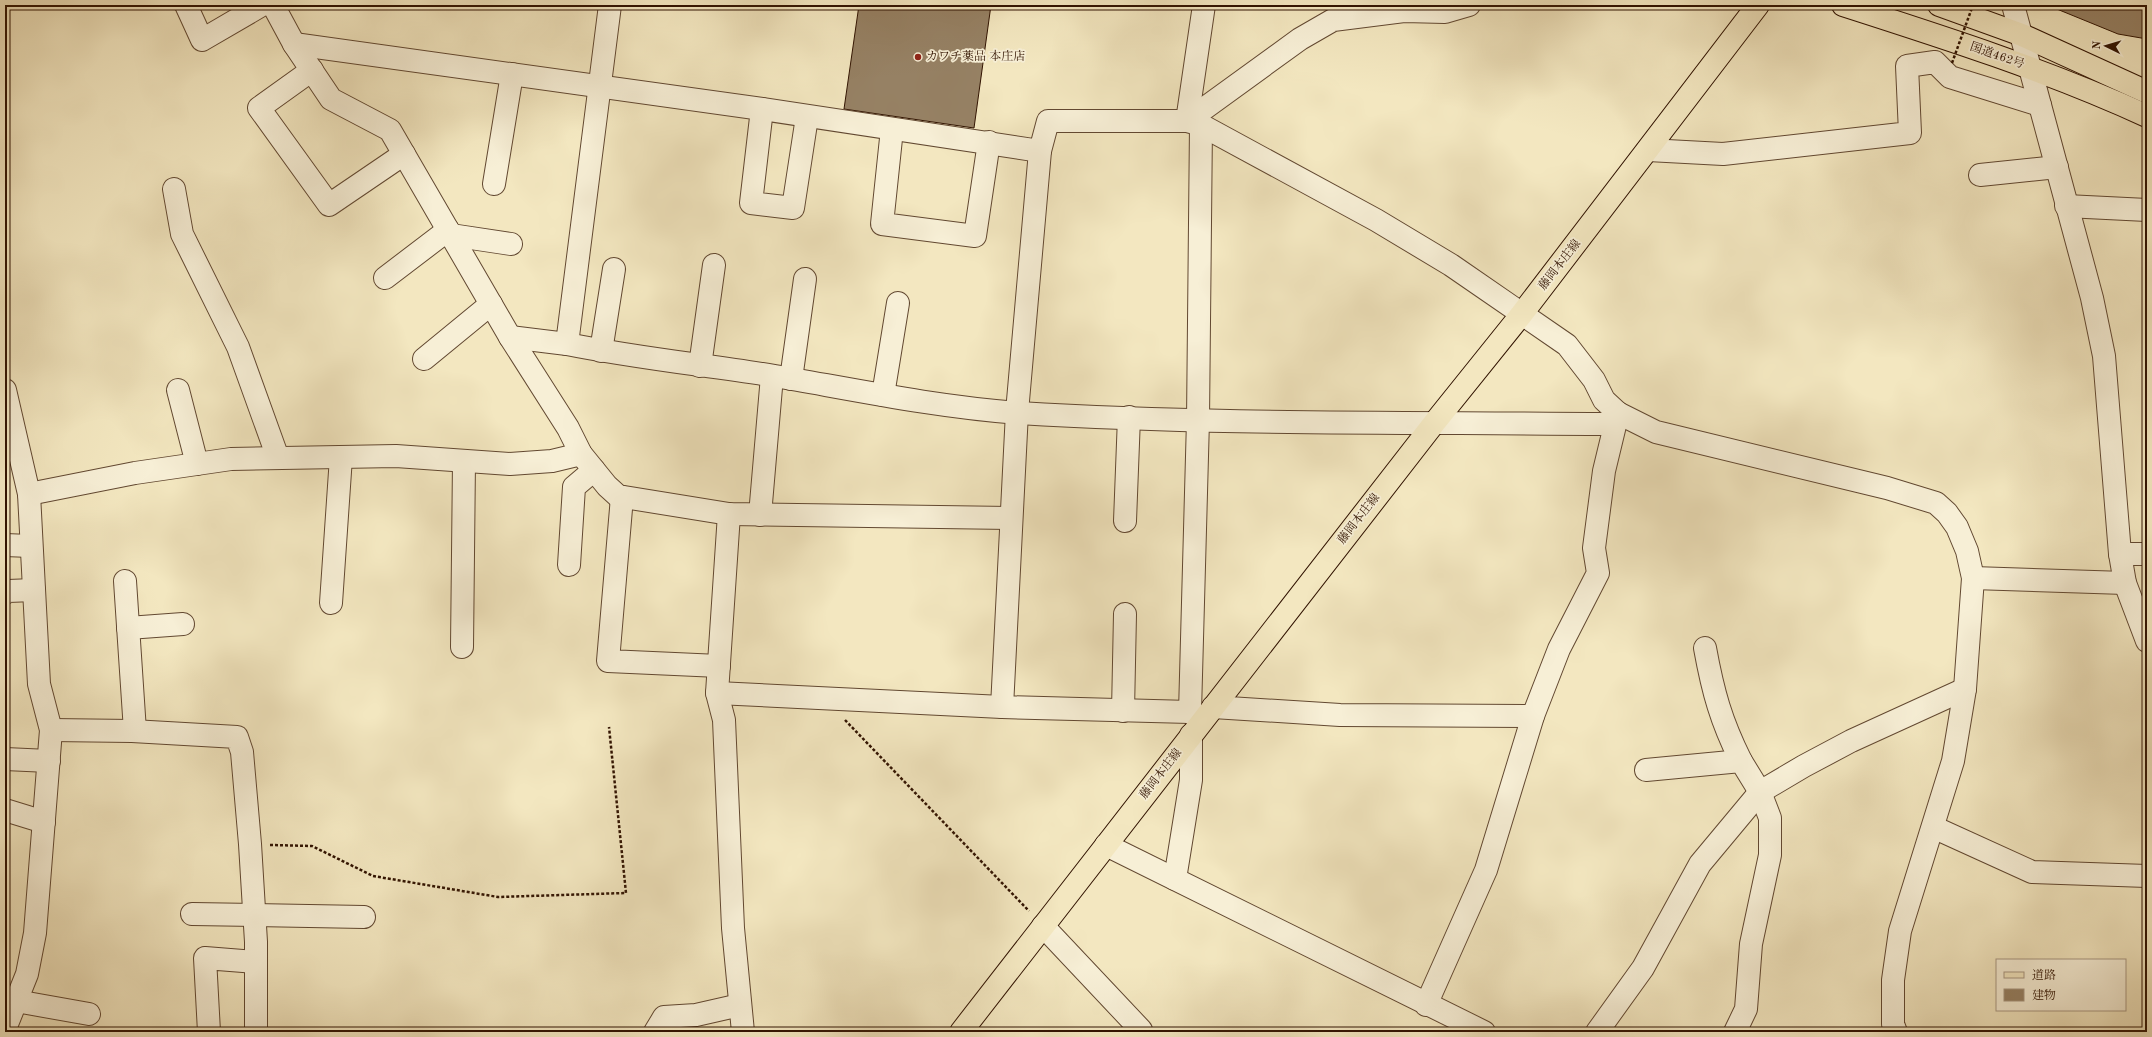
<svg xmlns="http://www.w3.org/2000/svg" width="2152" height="1037" font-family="'Old Standard TT','Noto Serif JP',serif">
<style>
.building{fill:#968164;stroke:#311301}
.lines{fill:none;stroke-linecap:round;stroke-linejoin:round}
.minor-casing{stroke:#624831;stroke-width:24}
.major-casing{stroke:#311301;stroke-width:24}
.highway-casing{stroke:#311301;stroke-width:24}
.path{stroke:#311301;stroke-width:2.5;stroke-dasharray:3 2;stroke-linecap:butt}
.minor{stroke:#f7efd6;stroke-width:22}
.major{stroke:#f3e7c0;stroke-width:22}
.highway{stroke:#f3e7c0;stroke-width:22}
.path-bridge{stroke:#311301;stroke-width:2.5;stroke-dasharray:3 2;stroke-linecap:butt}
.poi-dot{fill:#8f2418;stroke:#f7efd6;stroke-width:1.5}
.labels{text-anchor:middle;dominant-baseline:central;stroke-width:3.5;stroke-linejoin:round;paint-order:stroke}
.street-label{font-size:12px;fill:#311301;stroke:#f7efd6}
.poi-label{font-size:12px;fill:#311301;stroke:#f7efd6;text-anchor:start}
</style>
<rect width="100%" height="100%" fill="#f3e7c0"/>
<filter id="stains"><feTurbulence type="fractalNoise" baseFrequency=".005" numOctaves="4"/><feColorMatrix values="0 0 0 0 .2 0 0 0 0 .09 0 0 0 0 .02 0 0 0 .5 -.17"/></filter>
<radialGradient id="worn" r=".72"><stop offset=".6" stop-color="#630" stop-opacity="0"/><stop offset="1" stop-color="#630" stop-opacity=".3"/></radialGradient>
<g class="building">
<polygon points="859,5 991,5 974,128 844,109"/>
<polygon points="2047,5 2147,5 2147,39 2118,34"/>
</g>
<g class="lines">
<defs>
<g id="minor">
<polyline points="186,5 202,40 262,5"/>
<polyline points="273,5 294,44 331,99 390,130 510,337 568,428 581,454 607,486 618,496 729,514 1010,518"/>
<polyline points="2013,5 2092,298 2104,356 2120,554 2125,583 2147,641"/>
<polyline points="294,44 762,109 1040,151 1048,121 1187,121 1201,125 1376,220 1451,265 1567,345 1594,380 1604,400 1618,413 1656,432 1887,488 1936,503 1947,513 1957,527 1967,551 1973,578 1965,689 1953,761 1900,931 1893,980 1893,1024 1896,1032"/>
<polyline points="312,70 259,108 329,205 404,154"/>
<polyline points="762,109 751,203 793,208 807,117"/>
<polyline points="1187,121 1300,39 1333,20 1404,11 1445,12 1469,5"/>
<polyline points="1187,121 1204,5"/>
<polyline points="892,129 882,224 975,236 989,142"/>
<polyline points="1648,150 1723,154 1910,133 1907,66 1935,62 1950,77 2040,105"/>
<polyline points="1040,151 1017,412 1002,707 1190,712"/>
<polyline points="1980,175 2057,167"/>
<polyline points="494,184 512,74"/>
<polyline points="174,189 182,234 238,347 278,458"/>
<polyline points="2066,206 2147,210"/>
<polyline points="451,235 511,244"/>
<polyline points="385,278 448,230"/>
<polyline points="510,337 567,344 610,5"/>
<path d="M567,344C636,358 706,365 775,376C856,390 937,407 1019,413C1215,425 1411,422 1607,424L1618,413"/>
<polyline points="601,351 614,269"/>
<polyline points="424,359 491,304"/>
<polyline points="700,366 714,265"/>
<polyline points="791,379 805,279"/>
<polyline points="5,390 29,494 39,684 51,730 35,933 27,974 5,1029"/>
<polyline points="178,390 197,464"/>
<polyline points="883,395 898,303"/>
<polyline points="29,494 135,473 231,459 396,456 510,464 552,461 581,454"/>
<polyline points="622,497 608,661 719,666"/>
<polyline points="729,514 717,693 724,720 733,928 743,1032"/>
<polyline points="760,515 772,376"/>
<polyline points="1125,521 1129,417"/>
<polyline points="5,545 30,546"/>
<polyline points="2120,554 2147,554"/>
<polyline points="569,565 574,487 594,470"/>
<polyline points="1973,578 2125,583"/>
<polyline points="125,581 135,731"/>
<polyline points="5,593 8,591 34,590"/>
<polyline points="331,603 341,457"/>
<polyline points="128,628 183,624"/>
<polyline points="462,647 464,461"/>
<path d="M1705,648C1713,692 1721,721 1741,761"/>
<polyline points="717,693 1002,707"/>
<polyline points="1213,707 1340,715 1533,716"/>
<polyline points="1123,711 1125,614"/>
<polyline points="1201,720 1190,712 1198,420 1201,125"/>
<polyline points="51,730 132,731 237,737 242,752 250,844 256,942 256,1032"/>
<polyline points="5,759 49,761"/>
<polyline points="1646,770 1741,761 1760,792 1770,818 1770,855 1751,944 1746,1009 1735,1032"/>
<polyline points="5,810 44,822"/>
<polyline points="1933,827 2032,872 2147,876"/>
<polyline points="1106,845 1484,1032"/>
<polyline points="1175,879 1191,780 1191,735"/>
<polyline points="192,914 364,917"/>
<polyline points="1043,926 1141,1030"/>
<polyline points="16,1001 89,1014"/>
<polyline points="1426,1005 1486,870 1533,716 1559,649 1598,573 1594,548 1604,471 1618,413"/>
<polyline points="209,1032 205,958 256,962"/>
<polyline points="655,1032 664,1017 696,1015 740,1005"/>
<polyline points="1597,1032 1643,968 1700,864 1760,792 1804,766 1851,741 1965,689"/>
</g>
<polyline id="major" points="961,1032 1435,422 1521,315 1758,5"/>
<g id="highway">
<path d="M1843,5C1946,38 2049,71 2147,116"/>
<polyline points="1939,5 2022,35 2147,92"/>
</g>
</defs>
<use href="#minor" class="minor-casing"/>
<use href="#major" class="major-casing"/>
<use href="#highway" class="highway-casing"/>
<g class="path">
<polyline points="845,720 1029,911"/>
<polyline points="270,845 312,846 373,876 498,897 626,893 609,727"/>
</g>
<use href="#minor" class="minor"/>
<use href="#major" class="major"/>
<use href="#highway" class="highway"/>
<polyline class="path-bridge" points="1952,63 1973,5"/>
</g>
<circle class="poi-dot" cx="918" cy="57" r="4"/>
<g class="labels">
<g class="street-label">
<text transform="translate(1997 56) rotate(19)">国道462号</text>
<text transform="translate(1560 265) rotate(-52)">藤岡本庄線</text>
<text transform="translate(1359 519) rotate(-52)">藤岡本庄線</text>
<text transform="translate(1161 774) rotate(-52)">藤岡本庄線</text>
</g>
<g class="poi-label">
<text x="926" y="57">カワチ薬品 本庄店</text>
</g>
</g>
<rect width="2152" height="1037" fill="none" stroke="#f3e7c0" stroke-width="20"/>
<rect x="6" y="6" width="2140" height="1025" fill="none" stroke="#311301" stroke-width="2"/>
<rect x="10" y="10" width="2132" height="1017" fill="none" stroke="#311301"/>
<rect x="1996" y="959" width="130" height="52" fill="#f7efd6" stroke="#a89781"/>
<rect x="2004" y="972" width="20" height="6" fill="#f3e7c0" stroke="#a89781"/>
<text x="2032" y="979" font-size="12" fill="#311301">道路</text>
<rect x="2004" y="989" width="20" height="12" fill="#968164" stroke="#a89781"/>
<text x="2032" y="999" font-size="12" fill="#311301">建物</text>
<g transform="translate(2106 46) rotate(275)" stroke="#f7efd6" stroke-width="3" paint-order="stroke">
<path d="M0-3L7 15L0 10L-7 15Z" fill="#311301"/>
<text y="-6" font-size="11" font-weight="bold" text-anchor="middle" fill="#311301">N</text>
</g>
<rect width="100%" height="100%" filter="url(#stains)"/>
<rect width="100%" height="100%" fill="url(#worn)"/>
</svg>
